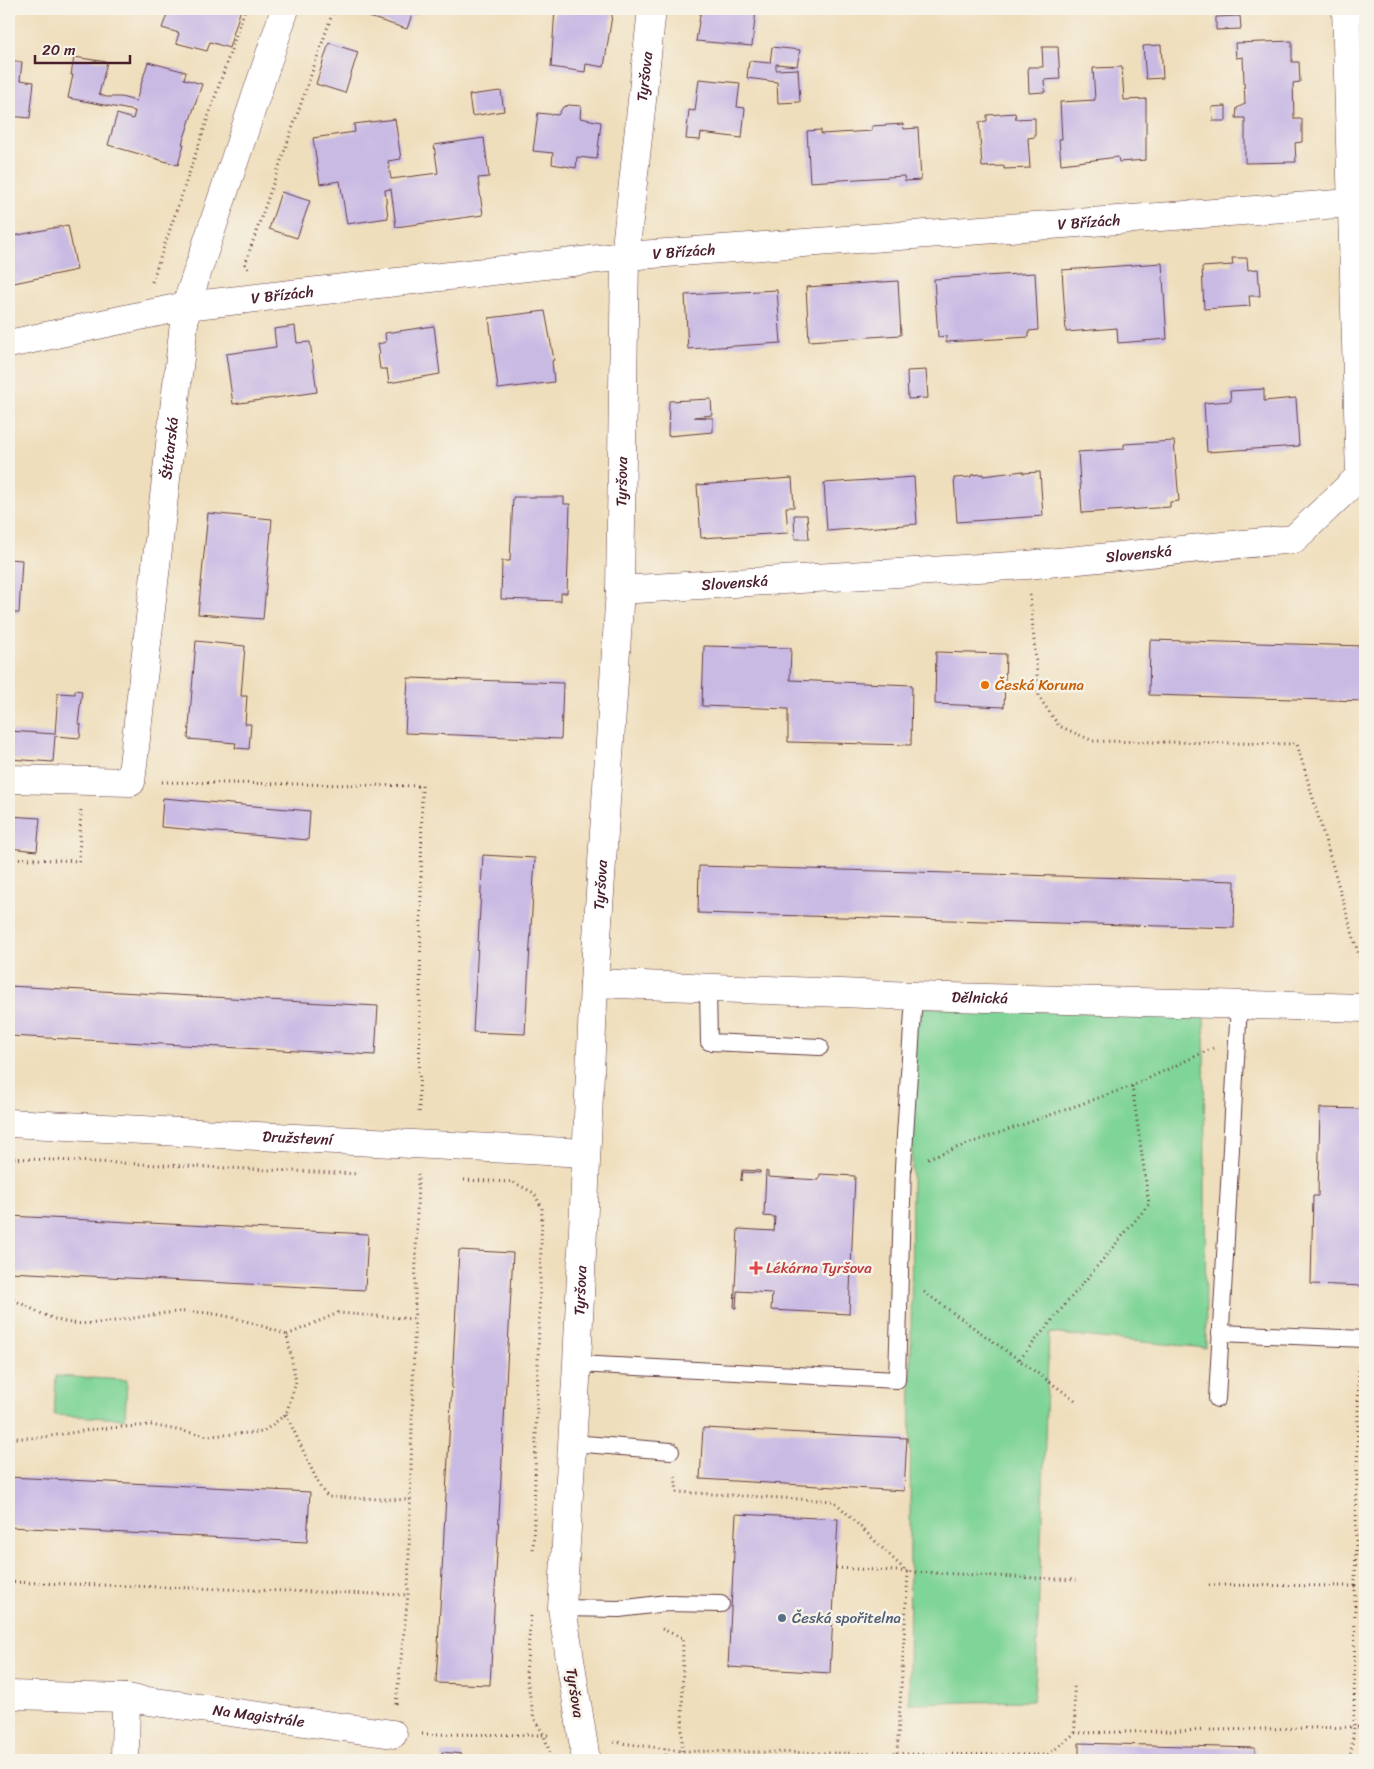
<svg xmlns="http://www.w3.org/2000/svg" width="1374" height="1769" font-family="Sriracha,sans-serif">
<style>
.green{fill:#7fd497;stroke:#647a61}
.building{fill:#c9bae4}
.lines{fill:none;stroke-linecap:round;stroke-linejoin:round}
.service-casing{stroke:#633c41;stroke-width:18}
.minor-casing{stroke:#633c41;stroke-width:29}
.path{stroke:#633c41;stroke-width:3;stroke-dasharray:1 4;stroke-linecap:butt}
.service{stroke:#fff;stroke-width:16}
.minor{stroke:#fff;stroke-width:28}
.food-dot{fill:#e8710a;stroke:#f7f3e8;stroke-width:2}
.health-dot{fill:#e0444e;stroke:#f7f3e8;stroke-width:2}
.service-dot{fill:#5c6f8a;stroke:#f7f3e8;stroke-width:2}
.labels{text-anchor:middle;dominant-baseline:central;stroke-width:5;stroke-linejoin:round;paint-order:stroke}
.street-label{font-size:15px;fill:#4a1f2b;stroke:#f7f3e8}
.food-label{font-size:15px;fill:#c56008;stroke:#f7f3e8;text-anchor:start}
.health-label{font-size:15px;fill:#be3a42;stroke:#f7f3e8;text-anchor:start}
.service-label{font-size:15px;fill:#4e5e75;stroke:#f7f3e8;text-anchor:start}
</style>
<rect width="100%" height="100%" fill="#f7f3e8"/>
<filter id="ink" filterUnits="userSpaceOnUse"><feTurbulence type="fractalNoise" baseFrequency=".02" numOctaves="2"/><feDisplacementMap in="SourceGraphic" scale="10" xChannelSelector="R" yChannelSelector="G"/><feConvolveMatrix kernelMatrix="1 2 1 2 8 2 1 2 1" color-interpolation-filters="sRGB"/></filter>
<filter id="wash" filterUnits="userSpaceOnUse"><feTurbulence type="fractalNoise" baseFrequency=".0096" numOctaves="4" result="noise"/><feDisplacementMap in="SourceGraphic" scale="20" xChannelSelector="R" yChannelSelector="G"/><feGaussianBlur stdDeviation="1.12" result="paint"/><feColorMatrix in="noise" values="0 0 0 0 0 0 0 0 0 0 0 0 0 0 0 0 0 1.4 0 .05"/><feComposite in="paint" operator="in"/></filter>
<g filter="url(#wash)">
<rect width="100%" height="100%" fill="#efdebc"/>
<g class="green">
<polygon points="913,1007 1204,1016 1206,1348 1049,1333 1036,1674 1033,1701 909,1703"/>
<polygon points="56,1376 127,1380 125,1419 54,1415"/>
</g>
<g id="blocks">
<g class="building">
<polygon points="169,9 241,9 229,48 210,42 207,51 176,43 179,33 162,28"/>
<polygon points="365,9 420,9 418,15 412,14 407,29 363,15"/>
<polygon points="555,9 613,9 604,67 586,64 585,72 551,67"/>
<polygon points="701,9 756,9 752,46 696,41"/>
<polygon points="1240,16 1241,29 1216,30 1216,17"/>
<polygon points="1292,41 1292,62 1299,62 1300,82 1293,83 1294,119 1302,119 1302,142 1295,143 1296,162 1245,163 1245,118 1236,118 1237,108 1245,104 1243,57 1236,58 1235,43"/>
<polygon points="329,43 358,52 345,93 316,84"/>
<polygon points="1161,45 1163,78 1146,79 1143,46"/>
<polygon points="772,47 800,50 797,66 776,64 776,70 798,69 800,102 778,103 777,82 747,78 749,61 770,63"/>
<polygon points="1042,47 1058,47 1060,79 1044,80 1045,92 1029,93 1028,67 1043,67"/>
<polygon points="74,57 107,62 99,94 106,97 121,97 136,101 148,62 186,72 184,79 202,84 182,144 184,144 178,165 108,145 117,114 133,119 135,111 68,98 73,75 71,75"/>
<polygon points="9,60 22,62 20,80 34,82 30,118 9,116"/>
<polygon points="1122,67 1124,100 1146,99 1146,160 1119,162 1118,157 1061,164 1059,139 1062,139 1060,102 1095,100 1093,68"/>
<polygon points="699,79 740,83 737,107 745,108 742,138 701,133 700,140 686,139 689,110 695,111"/>
<polygon points="501,91 504,111 472,116 469,95"/>
<polygon points="569,105 581,106 580,118 601,122 597,159 577,157 576,168 552,164 553,153 533,151 538,113 558,115 563,107"/>
<polygon points="1226,106 1226,121 1213,121 1212,107"/>
<polygon points="1015,113 1016,119 1035,118 1035,137 1028,138 1030,168 1004,169 1004,166 982,167 979,122 987,121 987,115"/>
<polygon points="395,119 401,159 388,161 391,179 438,173 434,145 484,138 489,177 478,178 483,215 396,227 391,189 385,190 388,218 347,224 340,181 320,184 313,138 355,132 354,124"/>
<polygon points="903,124 904,129 918,128 921,180 905,181 904,176 810,182 807,131 821,130 821,134 872,131 872,126"/>
<polygon points="281,192 310,201 297,238 269,229"/>
<polygon points="68,225 77,270 9,284 9,237"/>
<polygon points="1232,258 1247,258 1248,270 1258,269 1260,296 1249,296 1250,306 1204,309 1202,267 1233,265"/>
<polygon points="1162,263 1167,339 1118,343 1117,328 1066,332 1062,270"/>
<polygon points="1035,273 1038,330 1029,331 1029,337 946,342 946,336 938,337 934,279"/>
<polygon points="898,281 901,335 809,341 806,287"/>
<polygon points="777,290 781,343 688,349 685,295"/>
<polygon points="545,311 554,360 552,361 554,382 498,389 489,318"/>
<polygon points="295,326 297,343 310,342 317,392 233,404 226,354 276,347 274,329"/>
<polygon points="434,326 440,374 389,383 387,369 380,369 378,354 380,354 378,344 386,342 385,333"/>
<polygon points="926,370 928,398 908,399 907,371"/>
<polygon points="1264,389 1264,401 1296,398 1299,446 1207,452 1204,403 1231,401 1230,391"/>
<polygon points="711,399 712,415 694,417 713,418 713,432 668,436 669,401"/>
<polygon points="1174,441 1179,501 1170,502 1170,507 1082,513 1078,452 1124,449 1124,444"/>
<polygon points="1023,471 1023,473 1040,472 1043,516 957,522 954,478 971,477 971,475 983,474 983,476"/>
<polygon points="914,477 917,524 827,531 824,483"/>
<polygon points="792,478 794,507 786,507 788,533 701,538 697,485"/>
<polygon points="513,497 564,497 564,504 570,504 567,593 561,593 561,601 501,599 502,561 510,561"/>
<polygon points="208,513 272,519 263,619 198,614"/>
<polygon points="794,515 807,515 809,539 795,539"/>
<polygon points="9,559 22,560 19,613 9,613"/>
<polygon points="1150,640 1365,646 1365,701 1149,695"/>
<polygon points="196,641 245,646 241,696 247,696 245,724 251,724 249,749 235,748 236,743 188,739"/>
<polygon points="704,646 791,648 790,680 912,685 911,745 788,742 788,709 702,706"/>
<polygon points="936,652 1006,654 1004,707 935,704"/>
<polygon points="408,678 563,683 561,739 405,733"/>
<polygon points="75,690 82,691 78,724 81,724 80,738 55,736 53,762 9,759 9,731 55,734 58,693 75,694"/>
<polygon points="163,798 310,811 308,840 161,827"/>
<polygon points="9,816 40,818 37,851 9,848"/>
<polygon points="483,855 535,858 525,1034 473,1032"/>
<polygon points="699,866 1235,881 1234,928 698,913"/>
<polygon points="9,986 378,1006 375,1055 9,1036"/>
<polygon points="1320,1108 1365,1109 1364,1286 1311,1284 1313,1196 1318,1196"/>
<polygon points="742,1170 760,1171 760,1173 743,1172 741,1181"/>
<polygon points="766,1171 768,1172 768,1177 819,1180 820,1174 855,1176 849,1314 771,1310 772,1293 737,1291 736,1308 734,1308 738,1229 774,1231 775,1217 764,1216"/>
<polygon points="9,1216 368,1234 365,1290 9,1272"/>
<polygon points="459,1250 513,1253 490,1685 436,1683"/>
<polygon points="703,1428 907,1438 904,1491 700,1479"/>
<polygon points="9,1477 310,1492 307,1542 9,1527"/>
<polygon points="736,1514 838,1519 830,1673 728,1667"/>
<polygon points="1079,1743 1255,1748 1255,1760 1079,1760"/>
<polygon points="442,1752 462,1754 462,1760 442,1760"/>
</g>
</g>
</g>
<g filter="url(#ink)">
<use href="#blocks" fill-opacity="0" stroke="#633c41" stroke-width="1"/>
<g class="lines">
<defs>
<g id="service">
<polyline points="708,988 709,1042 820,1047"/>
<polyline points="1220,1333 1365,1339"/>
<polyline points="577,1364 897,1380 903,1167 914,996"/>
<polyline points="1217,1399 1239,1005"/>
<polyline points="572,1443 671,1451"/>
<polyline points="562,1608 619,1609 667,1603 721,1604"/>
</g>
<g id="minor">
<path id="s1" d="M9,344L186,306L625,256L1365,202"/>
<path id="s2" d="M620,590L1027,565L1294,539L1360,476L1346,9"/>
<path id="s3" d="M9,779L131,782L186,306L285,9"/>
<path id="s4" d="M594,983L914,996L1365,1008"/>
<path id="s5" d="M9,1123L586,1153"/>
<path id="s6" d="M9,1695L126,1698L393,1734"/>
<polyline points="125,1760 126,1698"/>
<path id="s7" d="M586,1760L562,1608L577,1364L594,983L620,590L625,256L652,9"/>
</g>
</defs>
<use href="#service" class="service-casing"/>
<use href="#minor" class="minor-casing"/>
<g class="path">
<polyline points="248,269 245,264 334,9"/>
<polyline points="152,282 245,9"/>
<polyline points="1030,595 1039,697 1059,726 1093,741 1297,744 1365,976"/>
<polyline points="162,782 422,786 419,1115"/>
<polyline points="9,858 79,861 81,809"/>
<polyline points="9,1158 358,1174"/>
<polyline points="928,1158 1132,1086 1213,1048"/>
<polyline points="464,1180 513,1182 534,1193 542,1208 533,1552"/>
<polyline points="924,1292 1019,1360"/>
<path d="M9,1298C29,1306 50,1321 72,1323C109,1326 143,1314 179,1312C216,1310 252,1322 287,1335L296,1382L286,1414L263,1432L208,1436L151,1425L96,1429L37,1438H9"/>
<polyline points="287,1335 338,1313 415,1319"/>
<polyline points="1075,1400 1019,1360 1149,1204 1132,1086"/>
<polyline points="286,1414 321,1489 328,1497 410,1500"/>
<polyline points="836,1568 1076,1580"/>
<polyline points="9,1582 408,1595"/>
<polyline points="1209,1585 1355,1586 1354,1727 1365,1727"/>
<polyline points="1355,1586 1359,1362"/>
<polyline points="531,1616 526,1674 534,1718 544,1735 552,1760"/>
<polyline points="662,1629 683,1638 682,1751"/>
<polyline points="396,1704 408,1595 418,1174"/>
<polyline points="1075,1733 1354,1727 1350,1760"/>
<polyline points="422,1734 551,1735"/>
<polyline points="614,1742 682,1751 897,1754 908,1573 834,1501 677,1492 675,1475"/>
<polyline points="897,1754 1048,1755 1048,1760"/>
<polyline points="1048,1755 1075,1733 1074,1684"/>
<polyline points="666,1760 666,1749"/>
</g>
<use href="#service" class="service"/>
<use href="#minor" class="minor"/>
</g>
</g>
<circle class="food-dot" cx="985" cy="685" r="5"/>
<path class="health-dot" d="M753.5 1260.5h5v5h5v5h-5v5h-5v-5h-5v-5h5z"/>
<circle class="service-dot" cx="782" cy="1618" r="5"/>
<g class="labels">
<g class="street-label">
<text stroke="none"><textPath href="#s7" startOffset="1688">Tyršova</textPath></text>
<text stroke="none"><textPath href="#s1" startOffset="1088">V Břízách</textPath></text>
<text stroke="none"><textPath href="#s1" startOffset="682">V Břízách</textPath></text>
<text stroke="none"><textPath href="#s1" startOffset="278">V Břízách</textPath></text>
<text stroke="none"><textPath href="#s3" startOffset="458">Štítarská</textPath></text>
<text stroke="none"><textPath href="#s7" startOffset="1282">Tyršova</textPath></text>
<text stroke="none"><textPath href="#s2" startOffset="520">Slovenská</textPath></text>
<text stroke="none"><textPath href="#s2" startOffset="115">Slovenská</textPath></text>
<text stroke="none"><textPath href="#s7" startOffset="878">Tyršova</textPath></text>
<text stroke="none"><textPath href="#s4" startOffset="386">Dělnická</textPath></text>
<text stroke="none"><textPath href="#s5" startOffset="289">Družstevní</textPath></text>
<text stroke="none"><textPath href="#s7" startOffset="472">Tyršova</textPath></text>
<text transform="translate(575 1693) rotate(81)">Tyršova</text>
<text stroke="none"><textPath href="#s6" startOffset="251">Na Magistrále</textPath></text>
</g>
<g class="food-label">
<text x="995" y="685">Česká Koruna</text>
</g>
<g class="health-label">
<text x="766" y="1268">Lékárna Tyršova</text>
</g>
<g class="service-label">
<text x="792" y="1618">Česká spořitelna</text>
</g>
</g>
<rect width="1374" height="1769" fill="none" stroke="#f7f3e8" stroke-width="30"/>
<path d="M35 55v8h95v-8" fill="none" stroke="#4a1f2b" stroke-width="2.5"/>
<text x="42" y="55" font-size="15" fill="#4a1f2b" stroke="#f7f3e8" stroke-width="4" paint-order="stroke">20 m</text>
</svg>
